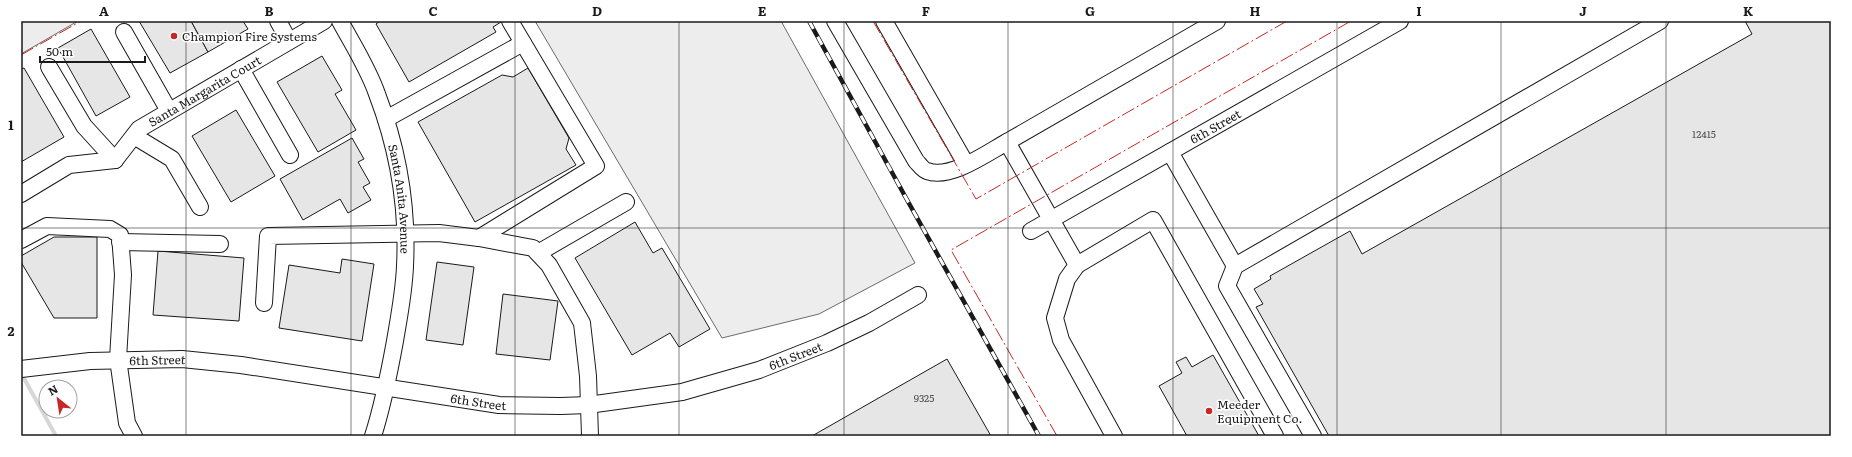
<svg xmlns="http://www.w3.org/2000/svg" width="1852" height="457" font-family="Literata,serif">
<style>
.built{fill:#ededed;stroke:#6a6a6a}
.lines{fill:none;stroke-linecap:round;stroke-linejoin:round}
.stream{stroke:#d7d7d7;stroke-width:4}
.building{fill:#e6e6e6;stroke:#1a1a1a}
.minor-casing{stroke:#1a1a1a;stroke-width:18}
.minor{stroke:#fff;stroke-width:16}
.rail-casing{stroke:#1a1a1a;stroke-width:4.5}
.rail{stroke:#fff;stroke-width:3;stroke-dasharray:9;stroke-linecap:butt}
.power{stroke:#c62828;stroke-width:1;stroke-dasharray:14 3 2 3;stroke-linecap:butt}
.grid{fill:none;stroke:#1a1a1a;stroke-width:1;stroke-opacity:0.55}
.poi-dot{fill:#c62828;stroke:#fff;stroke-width:1.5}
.labels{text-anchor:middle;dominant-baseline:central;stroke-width:3;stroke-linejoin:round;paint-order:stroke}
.number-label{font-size:10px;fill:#4d4d4d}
.poi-label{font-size:12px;fill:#1a1a1a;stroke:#fff;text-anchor:start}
.street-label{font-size:12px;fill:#1a1a1a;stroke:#fff}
.neatline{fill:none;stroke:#1a1a1a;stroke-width:1.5}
.grid-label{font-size:13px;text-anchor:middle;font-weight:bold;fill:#1a1a1a}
</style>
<rect width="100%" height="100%" fill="#fff"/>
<g class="built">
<polygon points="21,21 78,21 21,54"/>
<polygon points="535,21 781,21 915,263 819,314 722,338"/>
</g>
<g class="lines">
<polyline class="stream" points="21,373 56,436"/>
</g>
<g class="building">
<polygon points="139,21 191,21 208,52 170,73"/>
<polygon points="191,21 243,21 248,29 208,52"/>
<polygon points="380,21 500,21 501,22 493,27 496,32 409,82 376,24"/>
<polygon points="1745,21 1831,21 1831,436 1329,436 1256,307 1263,304 1254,289 1271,279 1270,276 1350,231 1362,254 1752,34"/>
<polygon points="91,29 130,97 96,116 58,48"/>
<polygon points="322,56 342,90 335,94 356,130 318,152 277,82"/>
<polygon points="24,68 64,137 21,162 21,69"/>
<polygon points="528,68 569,138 566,149 576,165 475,222 418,122 502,75 513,77"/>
<polygon points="236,110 275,176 231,202 192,136"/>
<polygon points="352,138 364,159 358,162 370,183 363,187 371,200 348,213 340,199 303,220 280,179"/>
<polygon points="635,222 653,253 662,248 710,329 679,347 670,333 632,355 575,258"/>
<polygon points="54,237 97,237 97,318 54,318 21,262 21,256"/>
<polygon points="158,251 244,258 239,321 153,315"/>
<polygon points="342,259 374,264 362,341 279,328 289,265 340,273"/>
<polygon points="437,262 474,267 463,345 426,340"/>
<polygon points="503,294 558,301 550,360 496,354"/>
<polygon points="1213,355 1259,436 1187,436 1159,386 1182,373 1176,362 1186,357 1192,367"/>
<polygon points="947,359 991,436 812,436"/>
</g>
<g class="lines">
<defs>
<g id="minor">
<polyline points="278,21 289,41"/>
<path id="s1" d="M340,21C353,45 368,68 377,94C398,149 408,207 405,266C404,292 399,317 395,341C389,374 383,405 373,436"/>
<path d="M835,21L916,161C919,164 923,170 927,171C950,180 987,153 1007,142L1077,265L1067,279L1055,318L1061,340L1114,436"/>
<polyline points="884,21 966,164"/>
<polyline points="124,32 169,111"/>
<polyline points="49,67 84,126 115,160"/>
<polyline points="241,69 290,155"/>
<polyline points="386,119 523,43"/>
<polyline points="134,136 172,159 200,207"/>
<polyline points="1007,142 1217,21"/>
<polyline points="1170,152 1235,266"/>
<path id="s2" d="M115,160L139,129L324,21"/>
<polyline points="21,194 69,165 115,160"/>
<path id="s3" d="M1031,231L1400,21"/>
<polyline points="479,238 596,166 510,21"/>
<polyline points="21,240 47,226 110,229 120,235 123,275 118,359 127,423 134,436"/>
<polyline points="120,242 220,244"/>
<polyline points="538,253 626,202"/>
<polyline points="1077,265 1153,220 1275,436"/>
<polyline points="264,303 268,236 439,233 479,238 533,248 549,265 582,323 588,376 590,436"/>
<path id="s4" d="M21,369L90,361L182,359L241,365L499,405L561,406L588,405L682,392L759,370L827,343L869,323L918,295"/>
<polyline points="1313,436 1227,286 1235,266 1660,21"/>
</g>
</defs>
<use href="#minor" class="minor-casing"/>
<use href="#minor" class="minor"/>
<defs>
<polyline id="rail" points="809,21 906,198 1039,436"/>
</defs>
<use href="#rail" class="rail-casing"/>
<use href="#rail" class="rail"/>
<g class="power">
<polyline points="873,21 976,199 1287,21"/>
<polyline points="21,55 81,21"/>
<polyline points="1057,436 951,250 1351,21"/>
</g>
</g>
<path class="grid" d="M186,21V436M351,21V436M515,21V436M679,21V436M844,21V436M1008,21V436M1173,21V436M1337,21V436M1501,21V436M1666,21V436M21,228H1831"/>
<g class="poi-dot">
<circle cx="174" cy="36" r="4"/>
<circle cx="1209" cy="411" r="4"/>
</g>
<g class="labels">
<g class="number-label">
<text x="1704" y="133">12415</text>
<text x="924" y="397">9325</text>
</g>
<g class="poi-label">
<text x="182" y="36">Champion Fire Systems</text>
<text x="1217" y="404">Meeder<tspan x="1217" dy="14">Equipment Co.</tspan></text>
</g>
<g class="street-label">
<text stroke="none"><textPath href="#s2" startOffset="115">Santa Margarita Court</textPath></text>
<text stroke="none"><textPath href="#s3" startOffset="212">6th Street</textPath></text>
<text stroke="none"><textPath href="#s1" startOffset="190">Santa Anita Avenue</textPath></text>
<text stroke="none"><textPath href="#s4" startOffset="785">6th Street</textPath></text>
<text stroke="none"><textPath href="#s4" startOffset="137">6th Street</textPath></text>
<text stroke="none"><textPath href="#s4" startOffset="461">6th Street</textPath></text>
</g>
</g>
<rect width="1852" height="457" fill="none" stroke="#ffffff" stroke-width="44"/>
<g transform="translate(58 399) rotate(330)"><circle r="19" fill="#ffffff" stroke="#a3a3a3"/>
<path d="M0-3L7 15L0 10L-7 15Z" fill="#c62828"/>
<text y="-6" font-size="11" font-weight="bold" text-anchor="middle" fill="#1a1a1a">N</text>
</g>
<path d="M40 56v6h105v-6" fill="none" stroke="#1a1a1a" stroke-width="2"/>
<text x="46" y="56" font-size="12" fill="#1a1a1a" stroke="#ffffff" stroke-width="3" paint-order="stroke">50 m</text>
<rect x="22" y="22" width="1808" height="413" class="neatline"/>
<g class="grid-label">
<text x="104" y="16">A</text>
<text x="269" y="16">B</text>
<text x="433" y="16">C</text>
<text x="597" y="16">D</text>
<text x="762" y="16">E</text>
<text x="926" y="16">F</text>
<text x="1090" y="16">G</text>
<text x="1255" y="16">H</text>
<text x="1419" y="16">I</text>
<text x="1583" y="16">J</text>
<text x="1748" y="16">K</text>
<text x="11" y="130">1</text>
<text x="11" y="336">2</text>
</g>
</svg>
